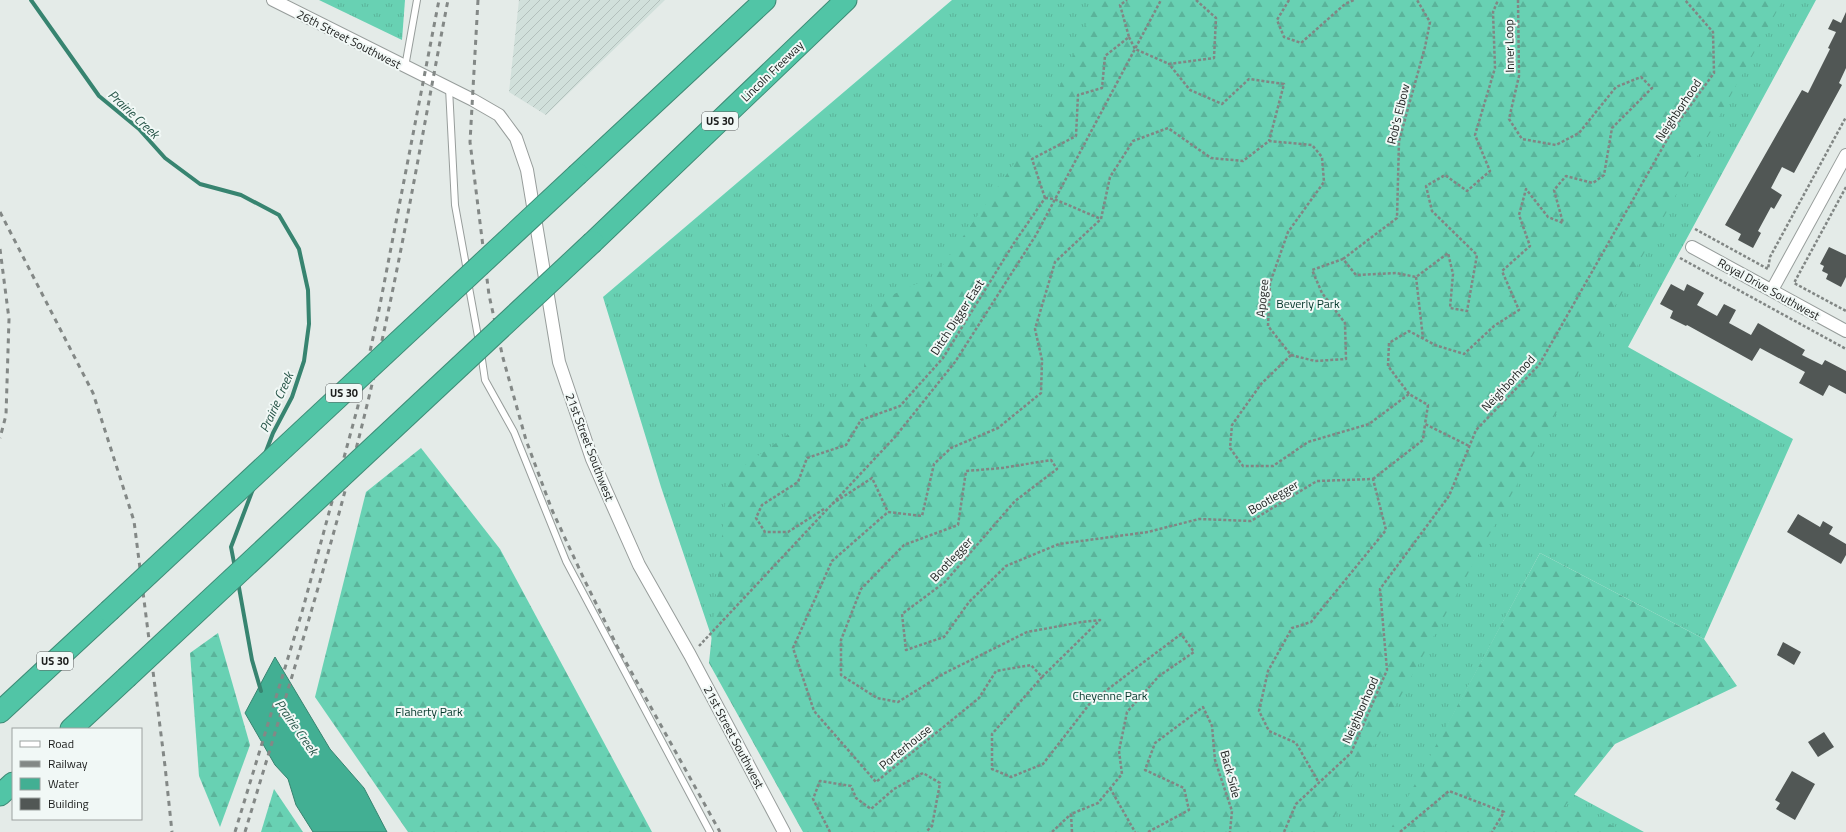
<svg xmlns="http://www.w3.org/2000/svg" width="1846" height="832" font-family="'Titillium Web',sans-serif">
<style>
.industrial{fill:url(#industrial-furrows)}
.grass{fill:url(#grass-tufts)}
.forest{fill:url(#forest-firs)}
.water{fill:#42af93;stroke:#378470}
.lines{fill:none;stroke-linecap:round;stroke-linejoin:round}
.stream{stroke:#378470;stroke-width:4}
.building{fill:#515755}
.lane-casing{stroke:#979d9b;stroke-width:8}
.street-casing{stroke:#979d9b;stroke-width:14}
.highway-casing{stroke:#3e8b76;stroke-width:23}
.path{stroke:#818684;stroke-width:2.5;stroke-dasharray:3 2;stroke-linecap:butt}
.lane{stroke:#fff;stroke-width:6}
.street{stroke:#fff;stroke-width:12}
.highway{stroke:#51c5a6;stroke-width:21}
.rail{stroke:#838886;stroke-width:3;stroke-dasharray:5 5;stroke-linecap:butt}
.highway-bridge-casing{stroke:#3e8b76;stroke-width:23;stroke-linecap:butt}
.highway-bridge{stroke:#51c5a6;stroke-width:21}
.labels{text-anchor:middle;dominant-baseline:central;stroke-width:4;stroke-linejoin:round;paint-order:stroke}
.shield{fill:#f1f8f6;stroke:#5c5f5e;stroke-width:1}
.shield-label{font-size:11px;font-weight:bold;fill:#1c1e1d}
.street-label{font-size:12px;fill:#1c1e1d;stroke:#f1f8f6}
.park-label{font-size:12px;fill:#03362a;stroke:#f1f8f6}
.water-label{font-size:13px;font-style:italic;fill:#275548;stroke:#f1f8f6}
</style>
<defs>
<pattern id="industrial-furrows" width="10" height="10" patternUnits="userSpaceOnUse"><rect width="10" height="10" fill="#d1e0db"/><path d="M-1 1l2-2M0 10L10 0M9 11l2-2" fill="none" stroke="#b3c0bc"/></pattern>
<pattern id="grass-tufts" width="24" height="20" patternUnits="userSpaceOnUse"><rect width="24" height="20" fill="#68d1b3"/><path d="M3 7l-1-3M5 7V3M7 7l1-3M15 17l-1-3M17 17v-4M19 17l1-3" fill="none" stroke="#5ab39a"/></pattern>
<pattern id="forest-firs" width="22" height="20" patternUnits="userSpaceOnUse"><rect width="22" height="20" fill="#68d1b3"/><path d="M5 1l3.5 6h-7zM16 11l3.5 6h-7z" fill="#5ab39a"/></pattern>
</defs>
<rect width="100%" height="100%" fill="#e4ebe8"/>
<polygon class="industrial" points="519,0 665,0 546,115 509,92"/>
<g class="grass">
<polygon points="319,0 405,0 402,40"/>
<polygon points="952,0 1816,0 1628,347 1793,439 1704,639 1540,553 1447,726 1644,832 814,832 718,656 661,487 603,297"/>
</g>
<g class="forest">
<polygon points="1097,0 1783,0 1326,832 803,832 709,663 728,477 862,382 872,304 936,275 1046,118"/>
<polygon points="421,448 500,549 652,832 408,832 315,697 366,492"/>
<polygon points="1540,553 1704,639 1737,686 1615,744 1565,806 1628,832 1389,832"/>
<polygon points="218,633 250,745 220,827 199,776 190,653"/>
<polygon points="274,789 303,832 261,832"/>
</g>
<polygon class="water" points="275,657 330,749 364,788 387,832 313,832 296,805 288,779 275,765 245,713"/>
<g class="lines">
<g class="stream">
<polyline points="31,0 99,96 139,129 165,158 200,184 241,195 279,215 299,249 308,290 309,324 304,361 292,397 273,433 265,454"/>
<polyline points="235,568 231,547 253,489"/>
<polyline points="238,582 252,660 261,691"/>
</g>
</g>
<g class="building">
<polygon points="1846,12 1846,68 1839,83 1842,85 1794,173 1782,167 1771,188 1782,195 1774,209 1771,207 1758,231 1761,233 1753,248 1738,240 1741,234 1725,225 1802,90 1808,93 1830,49 1828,48 1836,32 1828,29 1833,19 1841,23"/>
<polygon points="1829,247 1846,255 1846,277 1841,287 1826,279 1828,274 1822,271 1824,266 1820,264"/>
<polygon points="1671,284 1684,291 1687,284 1704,293 1697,305 1717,316 1724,304 1736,310 1729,323 1751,335 1758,323 1805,350 1802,355 1822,365 1825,360 1846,371 1846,394 1829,385 1823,396 1799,383 1805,372 1760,348 1752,361 1687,325 1686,326 1670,318 1673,311 1660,304"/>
<polygon points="1798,514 1820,527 1823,521 1833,527 1829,534 1846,544 1846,555 1841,564 1787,532"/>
<polygon points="1783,642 1801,652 1794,665 1777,655"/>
<polygon points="1824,732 1834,747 1818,757 1808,742"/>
<polygon points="1792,771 1815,784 1795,820 1776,809 1780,803 1775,800"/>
</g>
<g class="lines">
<defs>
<g id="lane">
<polyline points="405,67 417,0"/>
<polyline points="449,88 455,205 467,271"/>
<polyline points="468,282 479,342"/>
<polyline points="481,353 485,380 514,432 566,561 710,832"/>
</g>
<g id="street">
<polyline points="273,0 473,100 499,115 516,138 527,170 559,362 592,459 639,565 690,655 784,832"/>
<polyline points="1692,247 1846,331"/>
<polyline points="1772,290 1846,155"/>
</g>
<g id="highway">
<polyline points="578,174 765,0"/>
<polyline points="593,242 846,0"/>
<polyline points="0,712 109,611"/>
<polyline points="71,729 126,678"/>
<polyline points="0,795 13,783"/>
</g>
</defs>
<use href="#lane" class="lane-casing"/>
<use href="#street" class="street-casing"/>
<use href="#highway" class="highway-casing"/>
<g class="path">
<polyline points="1196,0 1216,18 1214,58 1169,64 1190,90 1222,104 1249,79 1284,84 1269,141"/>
<polyline points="1289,0 1277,20 1284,37 1301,43 1345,4 1354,0"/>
<polyline points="1129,37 1135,49 1169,64"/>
<polyline points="1846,187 1794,283 1846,311"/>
<polyline points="1045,198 1032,159 1076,136 1078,95 1102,88 1105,56 1129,37 1120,5 1127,0"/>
<polyline points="1045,198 1054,199 1101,219"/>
<polyline points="1101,219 1110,177 1133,141 1168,128 1211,158 1243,161 1269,141 1312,145 1322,157 1324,182 1288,232 1270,283 1268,326 1291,355 1261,384 1232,425 1230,448 1243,466 1273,466 1308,442 1369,424 1409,394 1428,405 1425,424 1469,446"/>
<polyline points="1695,229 1768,269 1770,257 1846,117"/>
<polyline points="1680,258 1846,349"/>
<polyline points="1343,259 1397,218 1399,141 1425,47 1430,22 1417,0"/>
<polyline points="1416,277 1423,338"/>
<polyline points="1291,355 1315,361 1346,359 1345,323 1322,293 1312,270 1343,259 1356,275 1396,273 1416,277 1448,253 1453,274 1450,308 1467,311 1477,255 1432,211 1426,186 1445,175 1467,191 1490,171 1475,135 1495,68 1493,12 1498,0"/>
<polyline points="1409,394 1388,366 1389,343 1409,331 1435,345 1464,354 1494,326 1519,310 1502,271 1530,246 1519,215 1526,189 1548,217 1563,223 1554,190 1566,176 1593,183 1604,175 1612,128 1652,88 1641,77 1616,87 1579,133 1556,145 1522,139 1509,119 1519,76 1518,0"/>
<polyline points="1373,479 1423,440 1425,424"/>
<polyline points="832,504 872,478 888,512"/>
<polyline points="824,509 788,532 765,532 756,518 762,505 798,482 807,458 846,445 861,420 900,406 943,358 1014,243 1045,198"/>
<polyline points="699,646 895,437 955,362 1036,235 1161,0"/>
<polyline points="1042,677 1100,620 1082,622 1027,632 943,674 898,702 877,698 841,675 841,640 861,589 904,545 958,525 966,471 1002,468 1051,460 1057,469 1015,501 945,582 902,614 906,650 944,637 969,602 1006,566 1059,544 1148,532 1199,519 1251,521 1317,481 1373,479 1386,530 1311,622 1292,628 1268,671 1259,711 1269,731 1296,743 1319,783"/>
<polyline points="1110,788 1135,832"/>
<polyline points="830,832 813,799 820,781 851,786 856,798 871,809 894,789 923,773 940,783 932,826 926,832"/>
<polyline points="1052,832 1071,814"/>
<polyline points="1072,832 1071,814 1098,803 1122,774 1119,751 1127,712 1159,676 1194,652 1181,634 1091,702 1043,764 1011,777 992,769 992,734 1042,677 1031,665 996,671 979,698 876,782 814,711 793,648 832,561 888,512 922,516 934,464 951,448 998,428 1041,393 1042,360 1035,329 1055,262 1101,219"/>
<polyline points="1148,832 1189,810 1184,788 1145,770 1155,743 1203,707 1212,726 1215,760 1232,811 1230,832"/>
<polyline points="1284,832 1296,804 1351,753 1387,670 1380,589 1449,496 1476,430 1539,365 1672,131 1714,73 1713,32 1685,0"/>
<polyline points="1400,832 1449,791 1504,812 1492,832"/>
</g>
<use href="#lane" class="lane"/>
<use href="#street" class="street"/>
<use href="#highway" class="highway"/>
<g class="rail">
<polyline points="478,0 470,142 489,295 503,358 526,440 552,510 584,579 617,646 720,832"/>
<polyline points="0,212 93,393 134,521 165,766 172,832"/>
<polyline points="0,249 9,319 6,415 0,438"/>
<polyline points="235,832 302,612 358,406 378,315 439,0"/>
<path d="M245,832C288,689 333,546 368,401C400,269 422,134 448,0"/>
</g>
<defs>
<g id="highway-bridge">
<polyline points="109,611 578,174"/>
<polyline points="126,678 593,242"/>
</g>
</defs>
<use href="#highway-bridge" class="highway-bridge-casing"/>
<use href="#highway-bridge" class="highway-bridge"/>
</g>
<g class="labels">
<g class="shield">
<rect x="702" y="112" width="36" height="18" rx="3"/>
<rect x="326" y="384" width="36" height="18" rx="3"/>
<rect x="37" y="652" width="36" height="18" rx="3"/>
</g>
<g class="shield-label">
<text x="720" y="121">US 30</text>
<text x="344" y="393">US 30</text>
<text x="55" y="661">US 30</text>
</g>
<g class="street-label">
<text transform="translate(349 39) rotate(27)">26th Street Southwest</text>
<text transform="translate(1509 46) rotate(-91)">Inner Loop</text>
<text transform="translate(772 71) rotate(-44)">Lincoln Freeway</text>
<text transform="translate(1678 110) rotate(-56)">Neighborhood</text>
<text transform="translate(1398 114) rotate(-76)">Rob's Elbow</text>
<text transform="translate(1769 289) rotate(29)">Royal Drive Southwest</text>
<text transform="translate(1262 298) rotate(-84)">Apogee</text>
<text transform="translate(957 317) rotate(-57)">Ditch Digger East</text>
<text transform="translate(1508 383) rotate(-47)">Neighborhood</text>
<text transform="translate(590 447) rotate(69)">21st Street Southwest</text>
<text transform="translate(1273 497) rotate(-30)">Bootlegger</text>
<text transform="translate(951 559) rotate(-47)">Bootlegger</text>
<text transform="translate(1360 710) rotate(-66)">Neighborhood</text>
<text transform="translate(734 737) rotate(62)">21st Street Southwest</text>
<text transform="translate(905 747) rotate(-39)">Porterhouse</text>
<text transform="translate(1231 774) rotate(75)">Back Side</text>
</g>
<g class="park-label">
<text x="1308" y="303">Beverly Park</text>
<text x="1110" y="695">Cheyenne Park</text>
<text x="429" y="711">Flaherty Park</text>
</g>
<g class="water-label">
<text transform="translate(134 114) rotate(43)">Prairie Creek</text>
<text transform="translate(276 402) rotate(-66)">Prairie Creek</text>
<text transform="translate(297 727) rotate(55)">Prairie Creek</text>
</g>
</g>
<rect x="12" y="728" width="130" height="92" fill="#f1f8f6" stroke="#9ca19f"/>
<rect x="20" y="741" width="20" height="6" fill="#ffffff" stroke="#9ca19f"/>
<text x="48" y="748" font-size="12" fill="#1c1e1d">Road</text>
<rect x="20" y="761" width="20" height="6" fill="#838886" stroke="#9ca19f"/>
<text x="48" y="768" font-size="12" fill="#1c1e1d">Railway</text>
<rect x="20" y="778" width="20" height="12" fill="#42af93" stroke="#9ca19f"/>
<text x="48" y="788" font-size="12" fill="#1c1e1d">Water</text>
<rect x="20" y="798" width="20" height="12" fill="#515755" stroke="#9ca19f"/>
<text x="48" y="808" font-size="12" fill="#1c1e1d">Building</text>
</svg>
